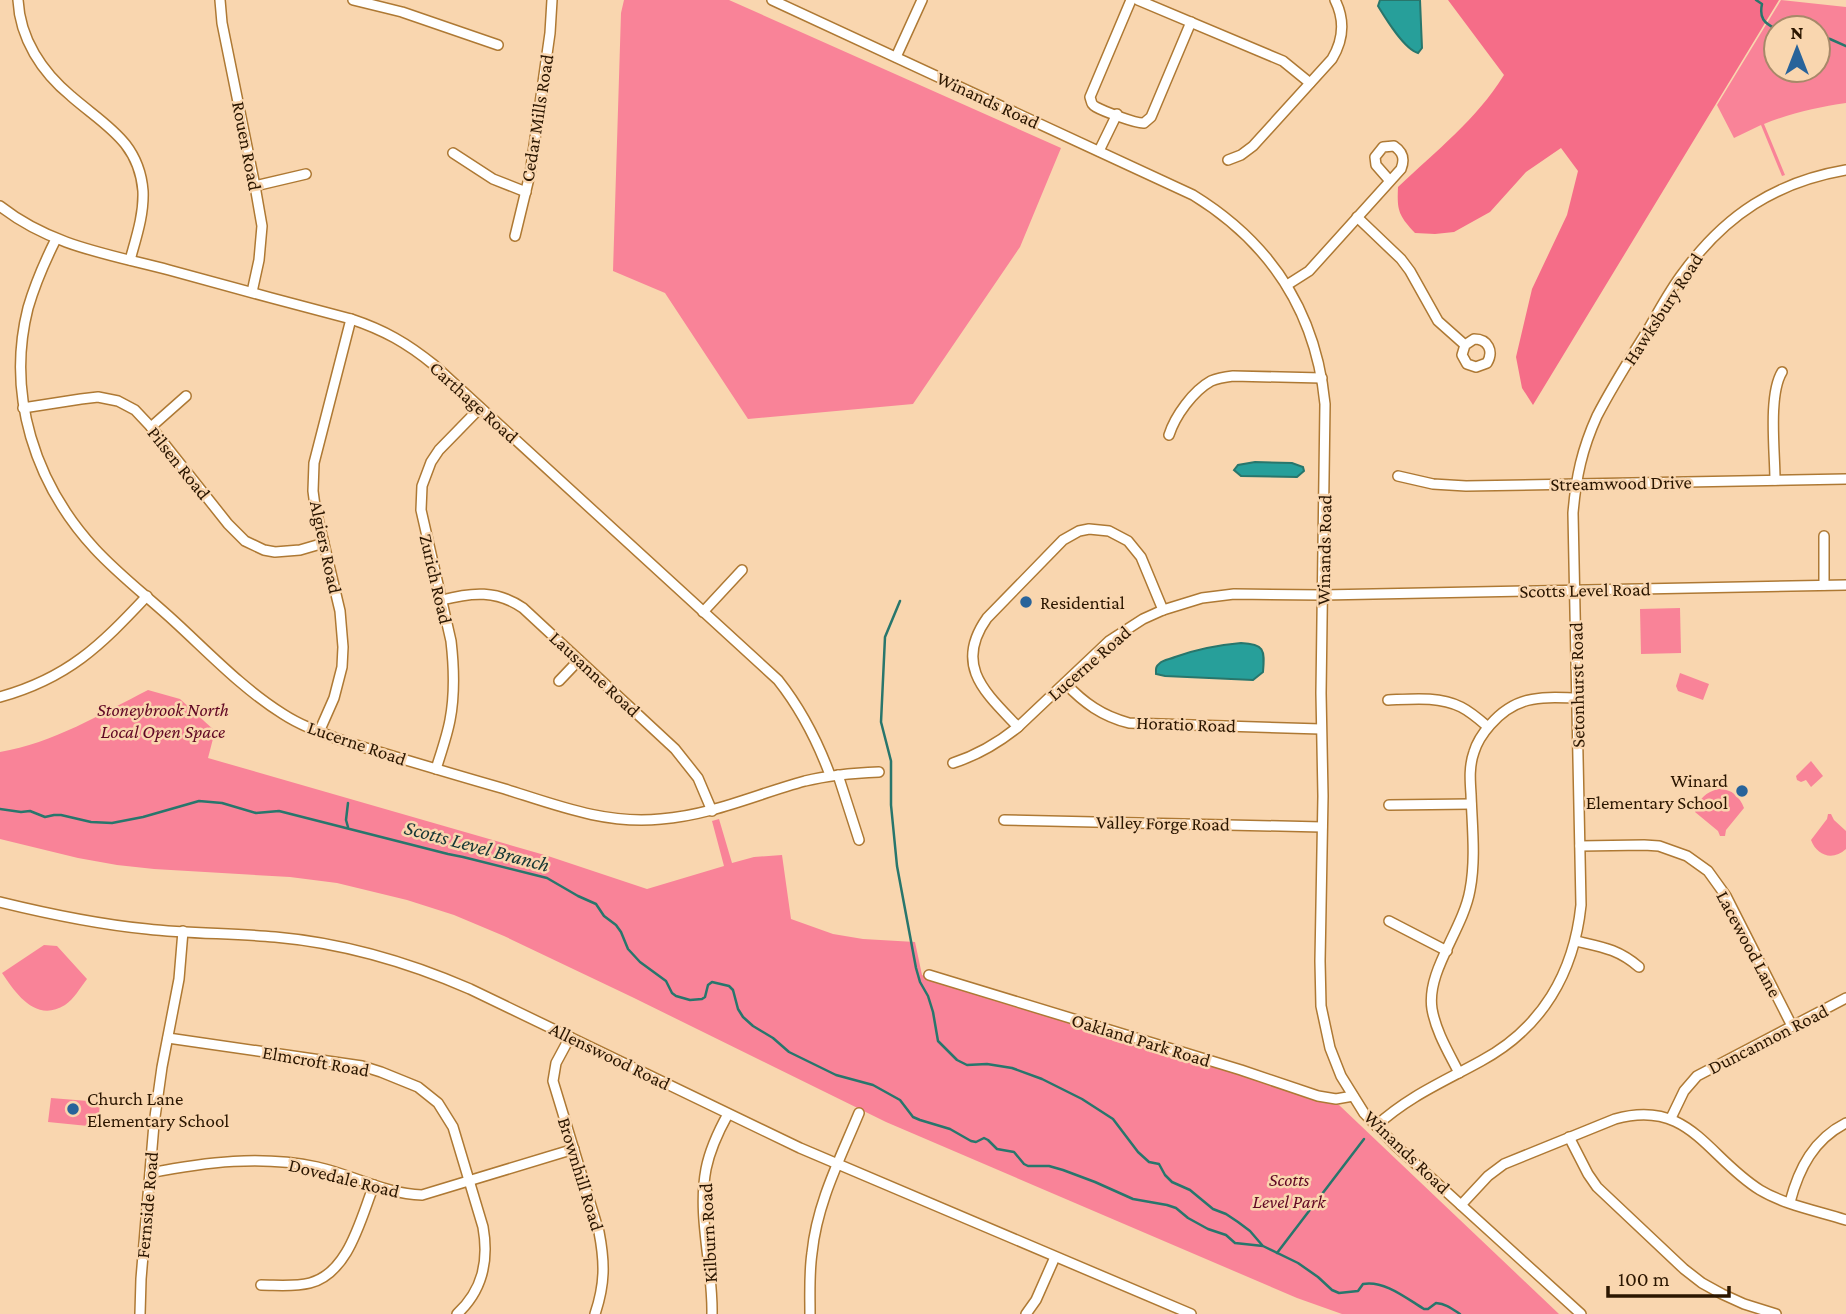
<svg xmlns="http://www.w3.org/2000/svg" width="1846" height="1314" font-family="'Crimson Pro',serif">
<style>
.green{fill:#f98398;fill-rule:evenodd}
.forest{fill:#f56d88}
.water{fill:#279f9a;stroke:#28766c;stroke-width:2}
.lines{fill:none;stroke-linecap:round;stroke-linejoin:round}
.stream{stroke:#28766c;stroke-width:2.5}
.minor-casing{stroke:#ae7934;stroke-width:12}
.minor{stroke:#fff;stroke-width:9}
.poi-dot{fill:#28639a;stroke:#f9d6af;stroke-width:2.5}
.labels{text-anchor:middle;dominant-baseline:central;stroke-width:5;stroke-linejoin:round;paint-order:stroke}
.street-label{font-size:19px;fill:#2b1600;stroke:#f9d6af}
.poi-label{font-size:19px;fill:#2b1600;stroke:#f9d6af;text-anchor:start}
.park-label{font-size:19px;font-style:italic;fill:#600724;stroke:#f9d6af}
.water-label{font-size:21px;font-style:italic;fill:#143634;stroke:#f9d6af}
</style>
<rect width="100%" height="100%" fill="#f9d6af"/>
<g class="green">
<polygon points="624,0 729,0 1061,148 1020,247 913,404 748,419 665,293 613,271 621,13"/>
<path d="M1781,0L1846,7V103C1818,107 1791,113 1764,124L1785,175L1782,176L1761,125L1734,138L1717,105ZM1776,28H1818V70H1776Z"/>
<polygon points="1680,608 1681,653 1641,654 1640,609"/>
<polygon points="1680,673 1709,684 1703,700 1678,691 1676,686"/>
<path d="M148,690L180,699L215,731L208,758L548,856L647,889L724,866L712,821L719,819L732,863L754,857L782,855L791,919L833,934L863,939L915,942L922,975L960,986L1339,1105L1559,1314H1342L1297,1298L886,1122L632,997L504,936L454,915L407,900L337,883L290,877L154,869L117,865L78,858L0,839V752C53,743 101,714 148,690Z"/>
<polygon points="1811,761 1823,776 1811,787 1806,780 1801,782 1797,780 1796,776"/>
<path d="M1719,789C1732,789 1740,797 1744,808L1726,830L1725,836H1720L1718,831L1695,812C1700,798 1705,792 1719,789Z"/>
<path d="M1828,814H1831L1834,820L1846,831V849C1833,861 1817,856 1811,840L1827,819Z"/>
<path d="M44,945L57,946L87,979C80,988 74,999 65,1005C36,1023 16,994 2,973Z"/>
<polygon points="51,1098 100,1102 98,1127 48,1122"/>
</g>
<path class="forest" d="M1448,0H1779L1533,405L1522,388L1516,357L1532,289L1567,215L1578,171L1561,148L1526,172L1490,212L1454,232L1435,234L1415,233C1398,215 1397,210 1398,187C1437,150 1476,120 1504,75Z"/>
<g class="water">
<path d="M1380,0H1420L1422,48L1418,53C1404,49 1386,19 1378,6Z"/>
<polygon points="1255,462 1292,463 1303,467 1304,471 1297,477 1241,476 1234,470 1238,465"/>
<path d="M1241,643C1264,644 1265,649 1263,672L1253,680L1165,676L1156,674C1156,669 1155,667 1160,663C1163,660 1171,659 1175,657C1197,649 1218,645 1241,643Z"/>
</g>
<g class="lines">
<g class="stream">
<path d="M1756,0L1762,4C1759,18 1764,23 1776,29"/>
<polyline points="1818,36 1830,39 1846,46"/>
<polyline points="900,601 885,637 881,722 891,761 891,805 897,866 916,968 920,982 928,996 933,1012 938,1041 957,1060 967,1065 987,1064 1012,1068 1042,1079 1082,1099 1113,1119 1138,1152 1149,1162 1159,1164 1165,1175 1172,1182 1190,1190 1213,1209 1226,1214 1238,1222 1250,1231 1262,1245"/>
<path d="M0,809L21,812L30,811L45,817L54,815H61L91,822L112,823L143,817L199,801L222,803L256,813L279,811L448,854L463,857L547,878L578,896L596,904L604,916L616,925L621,932L628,949L640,962L666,981L672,993L676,996L690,1000L702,999L705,997L708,985L712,982L729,986L733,990L738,1009L743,1017L753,1026L773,1038L789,1052L836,1075L873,1085L900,1100L913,1117L920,1120L950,1129L971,1141L976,1142L984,1138L988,1140L997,1149L1014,1152L1024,1164L1028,1166H1049L1063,1170L1095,1182L1133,1199L1167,1205L1176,1208L1188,1218L1208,1229L1226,1235L1235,1243L1263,1246L1298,1263L1318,1277L1332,1290L1339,1293L1358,1291L1363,1284C1384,1280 1406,1298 1424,1309H1428L1436,1303C1446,1304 1451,1308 1460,1314"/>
<polyline points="348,827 346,820 348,803"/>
<polyline points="1277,1253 1364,1139"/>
</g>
<defs>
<g id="minor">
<path d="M18,0C20,39 42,72 71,96C104,125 139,141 143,191C144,215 136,238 130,260"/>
<polyline points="220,0 222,23 255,186 262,226 259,260 252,292"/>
<polyline points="353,0 402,12 498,45"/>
<path d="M772,0L1193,195C1271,243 1316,312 1325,404L1321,693L1323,796L1320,961L1321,1006L1330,1048L1341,1076L1364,1113L1396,1146L1581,1314"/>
<path d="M1131,0L1090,97C1092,103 1091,104 1096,107C1103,111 1137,124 1144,123L1151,117L1191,22"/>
<polyline points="1138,0 1283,61 1310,83"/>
<polyline points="896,57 922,0"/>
<polyline points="1099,151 1117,114"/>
<polyline points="453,153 493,179 526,192"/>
<path d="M1228,160L1241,155L1253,146L1332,59C1344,39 1345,20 1335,0"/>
<polyline points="255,186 306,174"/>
<path d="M0,206C51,246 108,254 169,270C230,287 290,303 351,319C384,330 407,343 434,365L778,680C801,709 817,740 830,775"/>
<path d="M1357,217L1401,259L1410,271L1438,321L1465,345L1462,355L1467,364L1476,367L1487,363C1494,351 1488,339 1474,339L1465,345"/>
<polyline points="515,236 530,174 550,33 552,0"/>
<path d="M56,239C45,261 35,284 28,308C6,395 35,484 95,549C119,575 148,597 174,621C209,653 243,689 283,714C303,727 325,734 346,742C399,758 452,774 505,789C556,805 607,825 661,819C712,815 757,794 805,781C830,775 854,773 879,772"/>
<path d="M1287,285L1309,271L1401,169C1405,159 1403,152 1394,146L1383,147L1375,157L1376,165L1390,181"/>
<polyline points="23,408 81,399 98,397 118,401 135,410 151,427 228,524 245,541 264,550 275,552 300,550 324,543"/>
<polyline points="151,427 186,396"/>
<path d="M1169,435C1175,416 1193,391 1211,381C1218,378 1225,377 1233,376L1322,378"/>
<polyline points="1398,476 1433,484 1466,486 1846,479"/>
<path d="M1775,480C1775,452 1768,395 1782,372"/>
<polyline points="1824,536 1824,585"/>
<path d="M442,600C472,592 497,590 523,608L675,749L698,778L712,811"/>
<polyline points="703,612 742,570"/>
<polyline points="559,681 579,660"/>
<path d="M1065,683C1084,703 1102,716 1129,723L1321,729"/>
<path d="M0,697C68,678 100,646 147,596"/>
<path d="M1388,700C1412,699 1439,696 1461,707C1471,712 1480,720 1488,727"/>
<path d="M1018,727C986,693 953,666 987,618L1063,540L1079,531L1089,529L1109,531L1128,541L1141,557L1163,610"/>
<polyline points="319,732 334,698 342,667 343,647 340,611 315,506 313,491 314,463 351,319"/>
<path d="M953,763C978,755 998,743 1018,727L1109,641L1143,619L1163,610L1202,598L1234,594L1323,595L1846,585"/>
<path d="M436,769C441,753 447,736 450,720C455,694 454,667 451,641L421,510L422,486L431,462L439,450L480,408"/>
<polyline points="838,775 859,840"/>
<polyline points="1389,805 1471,804"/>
<polyline points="1004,820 1322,827"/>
<polyline points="1580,846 1644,845 1659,846 1687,856 1708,871 1726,896 1792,1026"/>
<path d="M0,902C49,914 97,924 147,929C190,934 233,933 275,937C343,943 408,962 470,989L800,1148L1191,1314"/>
<polyline points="1389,921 1447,951"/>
<path d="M1576,941C1602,947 1618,949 1639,967"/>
<polyline points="929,975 1241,1070 1318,1096 1336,1099 1353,1096"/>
<path d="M570,1037L556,1063L553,1081L599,1232C605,1263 605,1284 595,1314"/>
<path d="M168,1038L362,1066L381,1072L418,1087L438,1103L453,1127L483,1227C489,1261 483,1290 457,1314"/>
<path d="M1459,1073C1449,1053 1436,1032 1432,1009C1426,971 1463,930 1470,890C1476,859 1472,825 1471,794C1470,780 1469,766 1474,752C1477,742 1483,733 1490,725C1516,695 1540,697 1577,698"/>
<polyline points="1671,1118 1684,1091 1697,1076 1846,998"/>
<path d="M1376,1126C1409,1096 1443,1082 1481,1061C1542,1028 1574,973 1581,905L1573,513C1576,477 1582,449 1597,416C1613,385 1631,357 1649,328C1660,309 1670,290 1683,273C1725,215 1776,182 1846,170"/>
<polyline points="1569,1137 1588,1174 1597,1187 1684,1269 1702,1283 1722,1294 1744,1304 1776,1314"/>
<path d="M150,1173C206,1162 261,1155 317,1167C353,1175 386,1194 422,1195L574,1149"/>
<path d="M1790,1202C1799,1168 1814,1139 1846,1123"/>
<path d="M1461,1205L1488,1176L1504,1164L1615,1119C1689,1098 1707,1157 1760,1190C1785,1205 1818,1211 1846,1220"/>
<path d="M261,1285C277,1285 294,1287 310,1283C349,1273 361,1217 374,1185"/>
<polyline points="140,1314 141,1279 154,1124 162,1067 179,979 183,931"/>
<path d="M712,1314C713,1266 697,1217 706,1169C710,1149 718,1132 728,1114"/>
<path d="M810,1314C810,1294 809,1273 812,1253C817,1203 840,1159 859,1113"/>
<polyline points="1026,1314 1036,1300 1055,1257"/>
</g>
</defs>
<use href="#minor" class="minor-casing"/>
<use href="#minor" class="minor"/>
</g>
<g class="poi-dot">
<circle cx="1026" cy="602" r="7"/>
<circle cx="1742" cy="791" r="7"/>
<circle cx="73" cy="1109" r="7"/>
</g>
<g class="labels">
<g class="street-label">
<text transform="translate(988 100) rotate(25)">Winands Road</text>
<text transform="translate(537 118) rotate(-81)">Cedar Mills Road</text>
<text transform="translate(247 146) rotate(79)">Rouen Road</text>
<text transform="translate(1663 309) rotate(-57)">Hawksbury Road</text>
<text transform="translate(474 402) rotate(42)">Carthage Road</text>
<text transform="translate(179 463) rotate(51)">Pilsen Road</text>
<text transform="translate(1621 483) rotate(-1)">Streamwood Drive</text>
<text transform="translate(326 547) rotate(78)">Algiers Road</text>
<text transform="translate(1324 550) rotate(-89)">Winands Road</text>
<text transform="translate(436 579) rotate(77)">Zurich Road</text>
<text transform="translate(1585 590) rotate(-1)">Scotts Level Road</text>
<text transform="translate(1089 663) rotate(-41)">Lucerne Road</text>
<text transform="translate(595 674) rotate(43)">Lausanne Road</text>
<text transform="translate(1577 685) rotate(-91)">Setonhurst Road</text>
<text transform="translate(1186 724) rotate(2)">Horatio Road</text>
<text transform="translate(357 743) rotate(19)">Lucerne Road</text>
<text transform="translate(1163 823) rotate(1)">Valley Forge Road</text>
<text transform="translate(1749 944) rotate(62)">Lacewood Lane</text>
<text transform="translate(1768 1039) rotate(-27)">Duncannon Road</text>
<text transform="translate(1141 1040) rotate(17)">Oakland Park Road</text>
<text transform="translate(610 1056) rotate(26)">Allenswood Road</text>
<text transform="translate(316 1061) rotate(10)">Elmcroft Road</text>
<text transform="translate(1407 1152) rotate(44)">Winands Road</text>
<text transform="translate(581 1174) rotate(73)">Brownhill Road</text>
<text transform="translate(344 1178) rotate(14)">Dovedale Road</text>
<text transform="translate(147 1205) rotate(-85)">Fernside Road</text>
<text transform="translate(708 1233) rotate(-93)">Kilburn Road</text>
</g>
<g class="poi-label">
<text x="1040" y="602">Residential</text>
<text x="1728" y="780" text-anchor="end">Winard<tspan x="1728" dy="22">Elementary School</tspan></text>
<text x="87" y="1098">Church Lane<tspan x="87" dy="22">Elementary School</tspan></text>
</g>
<g class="park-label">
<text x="163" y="709">Stoneybrook North<tspan x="163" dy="22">Local Open Space</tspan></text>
<text x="1289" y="1179">Scotts<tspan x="1289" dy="22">Level Park</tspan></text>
</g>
<g class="water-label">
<text transform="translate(477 846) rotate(15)">Scotts Level Branch</text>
</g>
</g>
<g transform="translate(1797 49)"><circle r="33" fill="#f9d6af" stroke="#a78969" stroke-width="2"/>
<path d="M0-5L12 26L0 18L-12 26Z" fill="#28639a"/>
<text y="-10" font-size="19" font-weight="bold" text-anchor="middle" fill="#2b1600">N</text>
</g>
<path d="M1608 1286v10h121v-10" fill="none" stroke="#2b1600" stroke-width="3.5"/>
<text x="1618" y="1286" font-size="21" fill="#2b1600" stroke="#f9d6af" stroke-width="5" paint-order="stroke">100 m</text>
</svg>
